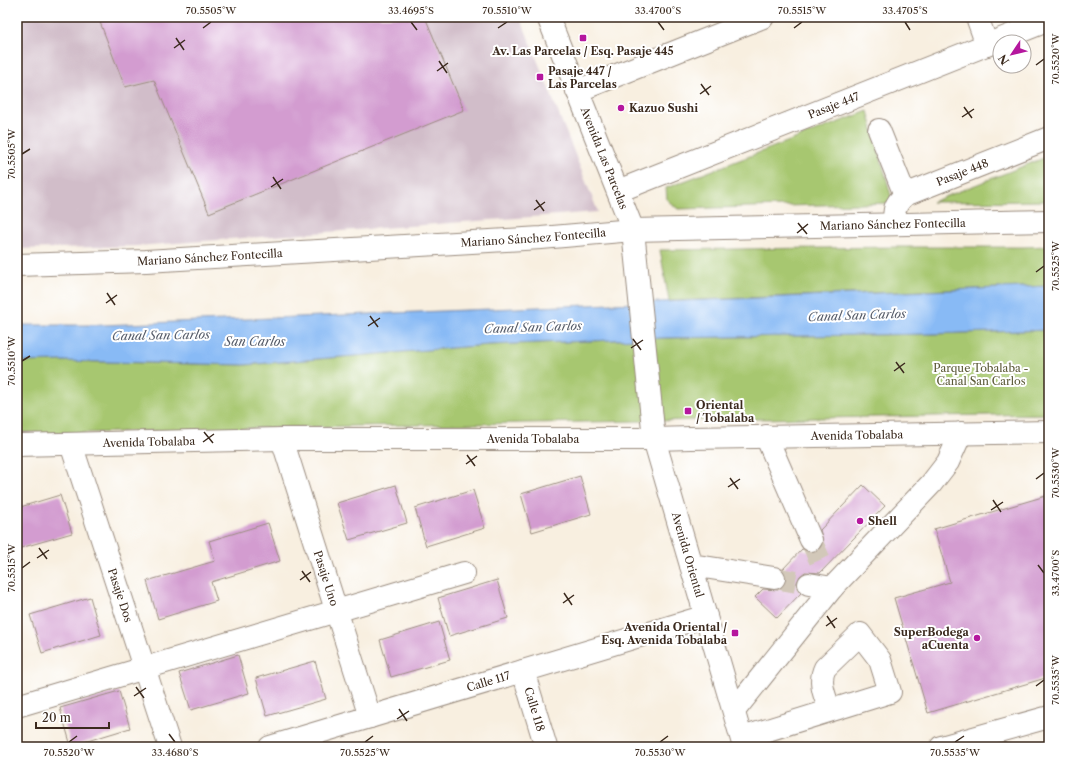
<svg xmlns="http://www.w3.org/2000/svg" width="1066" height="764" font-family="'Libre Caslon Text',serif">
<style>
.industrial{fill:#d1bdc9}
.green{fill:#a7c770;stroke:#717847}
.water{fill:#88baf5;stroke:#62728a}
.building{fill:#d39cd0}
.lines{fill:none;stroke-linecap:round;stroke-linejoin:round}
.minor-tunnel{stroke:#d2c8b9;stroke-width:22;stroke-dasharray:22 11;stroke-linecap:butt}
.minor-casing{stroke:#9a8c7f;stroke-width:24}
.major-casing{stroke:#9a8c7f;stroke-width:24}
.minor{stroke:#fff;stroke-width:22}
.major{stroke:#fff;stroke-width:22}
.ticks{fill:none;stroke:#3b2a1e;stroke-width:1.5}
.poi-dot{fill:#b5179e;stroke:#fff;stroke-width:1.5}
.labels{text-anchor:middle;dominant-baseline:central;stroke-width:4;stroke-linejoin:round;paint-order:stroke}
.poi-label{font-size:11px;font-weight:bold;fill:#3b2a1e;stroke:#fff;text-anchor:start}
.street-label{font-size:11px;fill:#3b2a1e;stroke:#fff}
.park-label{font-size:11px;fill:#5b5937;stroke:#fff}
.water-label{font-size:12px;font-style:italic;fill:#565c69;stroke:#fff}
.neatline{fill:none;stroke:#3b2a1e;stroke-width:1.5}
.ticks-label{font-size:10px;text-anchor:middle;fill:#3b2a1e}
</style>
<rect width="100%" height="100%" fill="#fff"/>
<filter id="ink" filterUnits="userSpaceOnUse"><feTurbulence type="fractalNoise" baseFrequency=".025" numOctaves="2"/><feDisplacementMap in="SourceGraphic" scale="8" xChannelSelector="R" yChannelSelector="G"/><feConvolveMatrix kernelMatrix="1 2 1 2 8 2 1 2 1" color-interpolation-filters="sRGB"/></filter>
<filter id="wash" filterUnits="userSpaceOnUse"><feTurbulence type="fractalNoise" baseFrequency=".012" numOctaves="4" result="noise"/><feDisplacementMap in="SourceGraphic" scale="16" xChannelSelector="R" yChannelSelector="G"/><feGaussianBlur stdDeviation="0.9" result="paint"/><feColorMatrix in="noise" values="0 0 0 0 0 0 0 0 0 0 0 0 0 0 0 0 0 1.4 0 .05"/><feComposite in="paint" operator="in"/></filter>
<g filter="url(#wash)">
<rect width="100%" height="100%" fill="#f8efe0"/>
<polygon class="industrial" points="17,17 520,17 598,212 136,246 17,249"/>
<g class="green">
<polygon points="868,111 893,203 678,209 667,200 666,188"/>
<polygon points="1049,156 1049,201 932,202"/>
<polygon points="1049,246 1049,286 669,301 660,250 899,247 1023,247"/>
<polygon points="1049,330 1049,414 300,427 82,433 17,433 17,362 61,361 244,365 488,345 663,338 932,334"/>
</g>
<polygon class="water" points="1049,286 1049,330 932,334 663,338 488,345 244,365 61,361 17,362 17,325 102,325"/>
<g id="blocks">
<g class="building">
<polygon points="98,17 425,17 464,110 209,213 154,80 125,87"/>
<polygon points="580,476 591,514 532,532 521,494"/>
<polygon points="396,485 407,523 349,540 337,503"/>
<polygon points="863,485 885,506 820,573 805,572 800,576 797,582 797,588 801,593 777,618 755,597 763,589 778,590 783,586 786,580 786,574 783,569 802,549 810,552 816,552 821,548 823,541 820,530"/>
<polygon points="473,490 485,528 426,546 415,508"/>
<polygon points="60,495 72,533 17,549 17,508"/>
<polygon points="1049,495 1049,677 928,713 894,598 950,582 934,529"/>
<polygon points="268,523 280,561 211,582 217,601 158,619 147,581 215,561 209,541"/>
<polygon points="497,580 508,618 449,636 438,598"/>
<polygon points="90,597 101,635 42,653 30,615"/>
<polygon points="439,622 450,660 391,677 380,640"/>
<polygon points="238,655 249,693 191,710 179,673"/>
<polygon points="315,661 326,699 267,716 256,678"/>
<polygon points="119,691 130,728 71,746 60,708"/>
</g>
</g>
</g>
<g filter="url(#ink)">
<use href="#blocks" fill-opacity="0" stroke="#9a8c7f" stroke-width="1"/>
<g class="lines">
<g class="minor-tunnel">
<polyline points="811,540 824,570"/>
<polyline points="774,578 809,584"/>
</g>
<defs>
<g id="minor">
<polyline points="977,17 987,45"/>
<polyline points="577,91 763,17"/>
<polyline points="879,130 905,195"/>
<path id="s1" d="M618,191L1049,20"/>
<path id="s2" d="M894,224C894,210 894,205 905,195L1049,138"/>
<path id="s3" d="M17,265L146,261L541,238L633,230L1049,221"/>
<polyline points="766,436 811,540"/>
<path id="s4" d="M282,439L370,717"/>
<path id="s5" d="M71,444L170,747"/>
<polyline points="691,565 774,578"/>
<polyline points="809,584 832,588"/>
<path id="s6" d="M523,671L546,747"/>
<polyline points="17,706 464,573"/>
<polyline points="734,711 832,588 931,484 948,462 961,433"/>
<path d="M742,738L890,692L880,660L860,634L825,668C818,682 825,697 830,710"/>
<path id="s7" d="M270,747L706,616"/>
<polyline points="941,747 1049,717"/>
</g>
<g id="major">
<path id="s8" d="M548,17L633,230L654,439L744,747"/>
<path id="s9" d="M17,445L282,439H654L691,438L1049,432"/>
</g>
</defs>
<use href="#minor" class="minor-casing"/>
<use href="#major" class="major-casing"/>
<use href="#minor" class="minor"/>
<use href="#major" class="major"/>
</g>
</g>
<path class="ticks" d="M411,22L417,30M658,22L664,30M905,22L910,30M203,28L211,22M498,28L507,22M794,28L802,22M176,38L184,50M174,48L185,40M439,61L447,73M1036,65L1044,59M437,71L448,63M701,84L709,95M700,94L711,86M964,107L972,118M962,117L974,109M22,154L30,149M273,177L281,189M271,187L283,179M536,200L544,211M534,210L545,202M798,223L807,234M797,233L808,224M1036,272L1044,266M107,293L115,305M106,303L117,295M370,316L378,327M368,326L380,318M633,339L641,350M631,348L643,340M22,361L30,356M896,362L904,373M894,371L905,363M204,432L213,443M203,442L214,434M467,455L475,466M466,464L477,456M730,478L738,489M1036,479L1044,473M728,487L740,479M993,500L1001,512M991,510L1003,502M39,548L47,559M37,558L49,550M1038,565L1044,573M22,568L30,562M302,571L310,582M300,580L311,572M564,593L572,605M563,603L574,595M827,616L835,628M826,626L837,618M1036,686L1044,680M136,687L144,698M134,696L146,688M399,709L407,721M397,719L409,711M169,734L175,742M69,742L77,736M365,742L373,736M660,742L668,736M955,742L964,736"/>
<g class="poi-dot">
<rect x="579" y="34" width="8" height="8" rx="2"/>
<rect x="536" y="73" width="8" height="8" rx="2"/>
<circle cx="621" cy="108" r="4"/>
<rect x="684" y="407" width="8" height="8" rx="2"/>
<circle cx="860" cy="521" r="4"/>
<rect x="731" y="629" width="8" height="8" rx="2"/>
<circle cx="977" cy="638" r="4"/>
</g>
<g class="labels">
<g class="poi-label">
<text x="583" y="51" text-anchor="middle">Av. Las Parcelas / Esq. Pasaje 445</text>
<text x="548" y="71">Pasaje 447 /<tspan x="548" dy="13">Las Parcelas</tspan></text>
<text x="629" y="108">Kazuo Sushi</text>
<text x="696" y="405">Oriental<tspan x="696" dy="13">/ Tobalaba</tspan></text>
<text x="868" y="521">Shell</text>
<text x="727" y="627" text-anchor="end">Avenida Oriental /<tspan x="727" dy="13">Esq. Avenida Tobalaba</tspan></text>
<text x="969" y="632" text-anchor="end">SuperBodega<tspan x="969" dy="13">aCuenta</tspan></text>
</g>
<g class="street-label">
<text stroke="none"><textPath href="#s1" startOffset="232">Pasaje 447</textPath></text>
<text stroke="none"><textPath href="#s8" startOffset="152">Avenida Las Parcelas</textPath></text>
<text stroke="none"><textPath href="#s2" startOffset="94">Pasaje 448</textPath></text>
<text stroke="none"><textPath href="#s3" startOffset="877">Mariano Sánchez Fontecilla</textPath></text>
<text stroke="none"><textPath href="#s3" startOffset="517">Mariano Sánchez Fontecilla</textPath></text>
<text stroke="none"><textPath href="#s3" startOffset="193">Mariano Sánchez Fontecilla</textPath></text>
<text stroke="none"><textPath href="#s9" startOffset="840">Avenida Tobalaba</textPath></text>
<text stroke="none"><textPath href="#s9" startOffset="516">Avenida Tobalaba</textPath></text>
<text stroke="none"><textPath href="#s9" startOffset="132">Avenida Tobalaba</textPath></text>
<text stroke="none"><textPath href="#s8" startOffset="560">Avenida Oriental</textPath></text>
<text stroke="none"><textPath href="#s4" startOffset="146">Pasaje Uno</textPath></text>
<text stroke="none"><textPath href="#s5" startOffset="159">Pasaje Dos</textPath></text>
<text stroke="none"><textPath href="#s7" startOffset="228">Calle 117</textPath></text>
<text stroke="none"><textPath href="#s6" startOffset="40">Calle 118</textPath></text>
</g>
<g class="park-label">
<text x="981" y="368">Parque Tobalaba -<tspan x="981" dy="13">Canal San Carlos</tspan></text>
</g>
<g class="water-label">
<text transform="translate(857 315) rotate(-2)">Canal San Carlos</text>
<text transform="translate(533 327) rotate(-2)">Canal San Carlos</text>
<text transform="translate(161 335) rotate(-1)">Canal San Carlos</text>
<text x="255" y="341">San Carlos</text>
</g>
</g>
<rect width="1066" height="764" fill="none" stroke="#fff" stroke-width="44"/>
<g transform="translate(1012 54) rotate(235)"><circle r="19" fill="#ffffff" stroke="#b1aaa5"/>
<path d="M0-3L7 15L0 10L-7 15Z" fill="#b5179e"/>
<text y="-6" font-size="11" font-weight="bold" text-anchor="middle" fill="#3b2a1e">N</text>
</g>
<path d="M36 722v6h73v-6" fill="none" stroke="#3b2a1e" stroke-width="2"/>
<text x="42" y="722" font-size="12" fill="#3b2a1e" stroke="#ffffff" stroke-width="3" paint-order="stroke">20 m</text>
<rect x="22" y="22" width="1022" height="720" class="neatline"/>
<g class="ticks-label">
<text x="211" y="14">70.5505°W</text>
<text x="411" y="14">33.4695°S</text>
<text x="507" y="14">70.5510°W</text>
<text x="658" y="14">33.4700°S</text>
<text x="802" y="14">70.5515°W</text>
<text x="905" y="14">33.4705°S</text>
<text transform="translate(1055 59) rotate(-90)" y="4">70.5520°W</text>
<text transform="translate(11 154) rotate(-90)" y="4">70.5505°W</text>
<text transform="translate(1055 266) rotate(-90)" y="4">70.5525°W</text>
<text transform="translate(11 361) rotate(-90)" y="4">70.5510°W</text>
<text transform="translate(1055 473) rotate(-90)" y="4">70.5530°W</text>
<text transform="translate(11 568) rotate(-90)" y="4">70.5515°W</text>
<text transform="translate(1055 573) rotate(-90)" y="4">33.4700°S</text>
<text transform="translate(1055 680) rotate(-90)" y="4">70.5535°W</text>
<text x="69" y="756">70.5520°W</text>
<text x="175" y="756">33.4680°S</text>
<text x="365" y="756">70.5525°W</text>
<text x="660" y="756">70.5530°W</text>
<text x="955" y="756">70.5535°W</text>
</g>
</svg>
